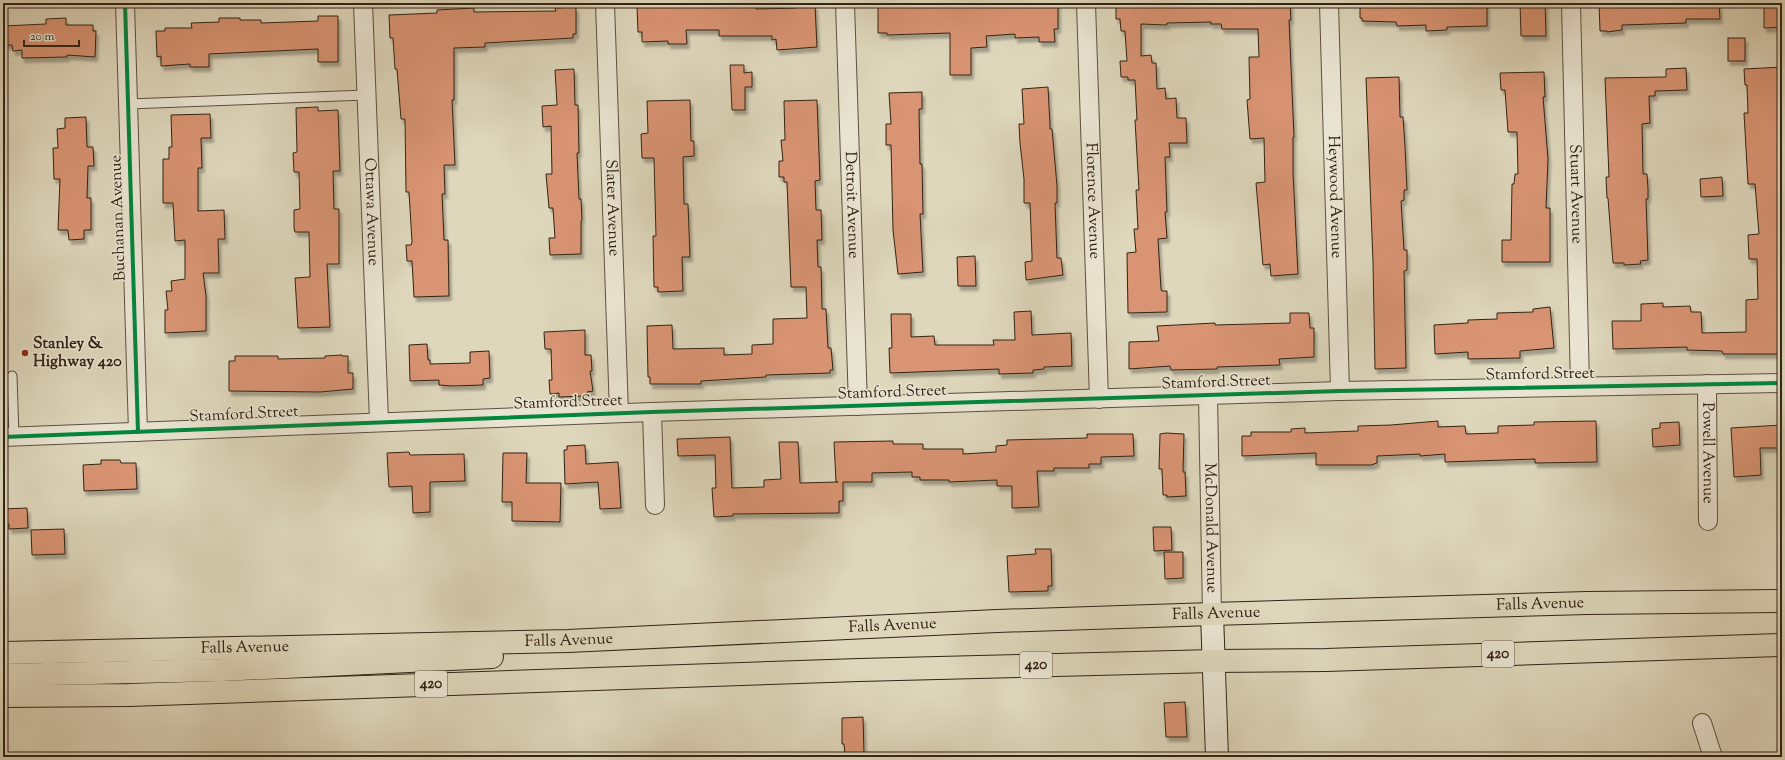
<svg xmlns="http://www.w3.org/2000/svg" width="1785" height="760" font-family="'Sorts Mill Goudy',serif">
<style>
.building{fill:#d99473;stroke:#322314;filter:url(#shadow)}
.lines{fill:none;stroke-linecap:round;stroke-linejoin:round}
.lane-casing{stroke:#5d503e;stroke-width:11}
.street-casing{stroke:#5d503e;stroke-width:20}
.secondary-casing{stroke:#322314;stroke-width:24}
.highway-casing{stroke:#322314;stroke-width:24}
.lane{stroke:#eae5d3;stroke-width:9}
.street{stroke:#eae5d3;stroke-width:18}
.secondary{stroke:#eae5d3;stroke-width:22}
.highway{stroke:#ded7bc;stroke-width:22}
.cycleway-casing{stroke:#eae5d3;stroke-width:6}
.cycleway{stroke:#00873e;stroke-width:4}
.poi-dot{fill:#8f2418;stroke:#eae5d3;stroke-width:1.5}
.labels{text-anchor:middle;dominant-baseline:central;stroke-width:3;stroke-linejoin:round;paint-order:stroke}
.shield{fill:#eae5d3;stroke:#695d4d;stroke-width:1}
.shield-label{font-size:15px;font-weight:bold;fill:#322314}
.street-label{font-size:16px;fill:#322314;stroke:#eae5d3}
.poi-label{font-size:16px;font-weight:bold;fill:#322314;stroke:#eae5d3;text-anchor:start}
</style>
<defs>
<filter id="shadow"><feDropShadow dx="2.5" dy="4.5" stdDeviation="1" flood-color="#0004"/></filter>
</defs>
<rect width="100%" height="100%" fill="#ded7bc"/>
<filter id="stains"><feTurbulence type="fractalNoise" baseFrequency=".005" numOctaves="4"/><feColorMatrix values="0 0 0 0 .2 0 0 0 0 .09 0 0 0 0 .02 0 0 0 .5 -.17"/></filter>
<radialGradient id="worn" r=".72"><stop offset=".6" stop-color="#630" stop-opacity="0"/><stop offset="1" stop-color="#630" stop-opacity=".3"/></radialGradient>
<g class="building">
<polygon points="724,3 756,3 756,9 796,8 796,6 815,5 817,47 777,50 776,39 772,40 772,36 719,36 719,30 686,30 687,44 668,44 668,41 642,42 642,32 638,32 637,6"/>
<polygon points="878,3 954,3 954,5 962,5 962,6 985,5 986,3 997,5 1018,5 1018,3 1058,3 1058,29 1054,29 1055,42 1039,42 1039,37 1015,38 1015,34 986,36 987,47 971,48 971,75 950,75 950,33 887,35 887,33 878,33"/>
<polygon points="1116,3 1290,3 1291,20 1289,20 1294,137 1293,137 1293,173 1298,274 1271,276 1270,264 1263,265 1256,183 1265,182 1264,138 1250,139 1247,100 1250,99 1249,57 1259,57 1258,29 1222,29 1221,24 1211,24 1211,22 1167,23 1167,25 1141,24 1141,56 1151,55 1152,63 1156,63 1157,89 1165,88 1166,99 1176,98 1177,118 1186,118 1187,143 1169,143 1170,157 1165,157 1167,212 1165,212 1167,238 1158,239 1161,289 1162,291 1167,291 1167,312 1128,313 1127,253 1136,252 1134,229 1138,229 1136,190 1139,190 1135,120 1137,120 1135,80 1128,80 1128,77 1121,77 1120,61 1127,61 1125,31 1121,31 1120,19 1116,19"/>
<polygon points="1360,3 1487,3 1487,26 1447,27 1447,30 1426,31 1426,25 1397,26 1396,22 1362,21 1362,18 1360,18"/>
<polygon points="1520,3 1545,3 1546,36 1521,36"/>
<polygon points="1599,3 1719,3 1720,19 1686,19 1686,23 1622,25 1622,30 1607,32 1607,31 1600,31"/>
<polygon points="1764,3 1782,3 1782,27 1764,28"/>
<polygon points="576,7 576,34 573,34 573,38 485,43 485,47 454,48 454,100 452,100 455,165 444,165 445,194 442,194 444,240 448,240 449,296 414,297 412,261 407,261 406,245 411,245 412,242 409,192 406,192 405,119 401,119 397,69 395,69 393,38 390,38 389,15 437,13 437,10 474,8 474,12 556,11 555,8"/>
<polygon points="318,16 338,16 338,62 318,62 318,49 209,54 209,67 190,67 190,64 161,66 161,56 157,57 156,31 165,31 165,28 192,28 191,23 219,22 219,18 240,18 240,20 261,20 261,23 318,21"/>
<polygon points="66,18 66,25 93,25 93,31 96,31 95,57 67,55 67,57 22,58 22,50 13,51 12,45 3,45 3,26 46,24 46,19"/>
<rect x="1728" y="38" width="17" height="23"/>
<polygon points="730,65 744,65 744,73 752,72 752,87 745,87 745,110 732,110"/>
<polygon points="1782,67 1782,354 1723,354 1722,351 1687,350 1687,347 1613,349 1612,321 1641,321 1641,304 1663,303 1663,307 1690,306 1691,312 1701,312 1702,333 1746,332 1746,300 1758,299 1757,259 1749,259 1748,235 1759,234 1755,184 1748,184 1744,113 1748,113 1747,85 1745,85 1744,69"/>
<polygon points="1686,68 1687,90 1655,91 1655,96 1649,96 1650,123 1642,124 1643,174 1647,174 1648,189 1648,199 1646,199 1648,260 1640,261 1641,264 1624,265 1624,263 1613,263 1608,198 1607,198 1606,177 1609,177 1605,78 1666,77 1666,69"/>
<polygon points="574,69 575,105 578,105 579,153 577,153 579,199 581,199 582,220 581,221 581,254 550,255 549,238 555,238 553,208 549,208 546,174 552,174 551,126 543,127 542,106 557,105 555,70"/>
<polygon points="1544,72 1545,97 1543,97 1548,159 1546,208 1550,208 1550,262 1502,262 1502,240 1511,240 1512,184 1514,184 1515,174 1518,174 1517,132 1508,132 1505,90 1501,90 1500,73"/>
<polygon points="1399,77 1400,117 1403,117 1405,146 1407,190 1404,190 1404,200 1401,201 1404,250 1407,250 1407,270 1404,271 1406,368 1375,369 1373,262 1366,78"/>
<polygon points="1048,87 1050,125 1050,129 1052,129 1057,186 1057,203 1055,203 1057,258 1061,258 1063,275 1026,280 1025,262 1032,261 1032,255 1030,203 1024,203 1024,179 1020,143 1019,124 1024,124 1022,89"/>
<polygon points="922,92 922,109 919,109 920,164 922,164 923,214 920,214 923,272 898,274 893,230 891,145 886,145 886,124 891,124 889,93"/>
<polygon points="690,100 691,141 694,141 694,156 683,157 684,204 688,204 690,257 682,257 683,291 658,292 658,287 654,287 653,236 656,236 654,158 642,158 641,134 648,133 647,101"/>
<polygon points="817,100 820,180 815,181 816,210 821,210 822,240 817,240 818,267 821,267 822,309 826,309 828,348 831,348 833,370 830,370 830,373 766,375 766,377 701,381 701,384 650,384 650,377 648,377 647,326 672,325 673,349 724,348 724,355 752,354 752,345 773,344 773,319 807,318 806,287 791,287 787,182 784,182 784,177 779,177 779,161 783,161 781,140 785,140 784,101"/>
<polygon points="318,107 318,111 338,110 340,171 333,171 334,209 339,209 339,264 327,264 330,327 298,328 295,278 310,277 309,232 295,232 294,228 294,210 300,209 299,172 294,172 293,153 297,152 296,108"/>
<polygon points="210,114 211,138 201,138 202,168 198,168 198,211 224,210 225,239 218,239 219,273 203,273 206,296 206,331 165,333 165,310 168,310 166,291 172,291 171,281 185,279 185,240 175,241 173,203 163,203 163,159 169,159 169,147 172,147 171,115"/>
<polygon points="86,117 87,147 93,147 94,166 88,166 87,198 91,198 91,230 84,230 84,239 69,240 68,230 58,230 60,179 54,179 53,148 58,148 57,129 65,128 65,118"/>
<polygon points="1722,177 1723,196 1701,197 1700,179"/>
<polygon points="975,256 976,286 958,286 957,257"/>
<polygon points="1550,307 1554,348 1520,351 1520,358 1468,359 1468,352 1435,354 1434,325 1468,323 1468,320 1497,319 1497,313 1533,312 1533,309"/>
<polygon points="1031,311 1032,335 1071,333 1072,366 1044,367 1044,369 1033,370 1033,373 999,374 999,369 890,373 889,348 892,348 891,314 911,314 911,337 934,336 935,345 994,345 993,340 1015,340 1014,312"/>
<polygon points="1290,313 1309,313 1310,328 1314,328 1314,357 1279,359 1280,365 1217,367 1217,369 1171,370 1170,366 1129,369 1129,342 1159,341 1157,326 1215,323 1215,325 1290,323"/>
<polygon points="585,330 585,355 591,355 592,371 590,371 593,391 587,392 587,396 559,397 559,393 550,394 549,380 552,380 551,349 545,349 544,332"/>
<polygon points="427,344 428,360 430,360 430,364 470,363 470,352 489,351 490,378 483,379 483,385 452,386 439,385 439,380 410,381 409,345"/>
<polygon points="342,355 342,356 348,356 348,373 353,373 353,389 320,392 229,391 229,361 235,361 235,356 278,356 278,359 325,358 325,356"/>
<polygon points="1438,421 1438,427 1465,426 1466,434 1498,433 1498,426 1534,425 1534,422 1596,421 1597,462 1535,463 1535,459 1445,462 1445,454 1420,456 1420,454 1377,456 1377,463 1371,465 1316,465 1316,453 1242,456 1242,436 1251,436 1251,432 1291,432 1291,429 1305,428 1305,433 1358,431 1358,426 1391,425"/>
<polygon points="1679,422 1680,445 1653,447 1652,429 1660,428 1660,423"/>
<polygon points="1782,425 1782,448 1760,448 1761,475 1734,477 1731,428"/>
<polygon points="1166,433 1184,434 1183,472 1185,472 1186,496 1167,497 1167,495 1163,495 1162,469 1159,469 1160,434"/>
<polygon points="1087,434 1133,434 1134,456 1101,457 1101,464 1089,464 1089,468 1054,468 1054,471 1037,471 1039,507 1012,508 1012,486 997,486 997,480 949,482 949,480 920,480 920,477 912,477 912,472 872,473 872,482 843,482 843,501 839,501 839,513 733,514 733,516 714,517 712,488 716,488 715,455 678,456 677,439 730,437 732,488 764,487 764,480 781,479 779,442 798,442 800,483 838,482 836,482 834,442 893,441 893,444 923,444 923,449 963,449 963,454 996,452 996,446 1007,445 1007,440 1087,438"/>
<polygon points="585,445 586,464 618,462 621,508 600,509 598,482 565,484 564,450 567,450 567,446"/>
<polygon points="409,452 410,455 464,454 465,481 430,482 430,512 413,513 412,486 389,487 387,453"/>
<polygon points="503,453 527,453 526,483 561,483 560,522 512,521 512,502 502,502"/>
<polygon points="101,460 120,460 121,463 136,463 137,489 84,491 83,465 101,464"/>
<polygon points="27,508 28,528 9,529 9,524 3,524 3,509"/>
<polygon points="1153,527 1171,527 1172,550 1154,551"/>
<polygon points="64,529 65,554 32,555 31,530"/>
<polygon points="1035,549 1051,549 1052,586 1048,586 1048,591 1009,592 1007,556 1036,554"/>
<polygon points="1164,552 1183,552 1183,578 1165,579"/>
<polygon points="1185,702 1187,737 1166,737 1164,703"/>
<polygon points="863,717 864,754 845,754 844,744 842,744 842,718"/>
</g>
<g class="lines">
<defs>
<g id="lane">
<polyline points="128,104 366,95"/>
<polyline points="12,376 14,437"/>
</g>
<g id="street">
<polyline points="125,3 138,432"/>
<path id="s1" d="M363,3L379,421"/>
<path id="s2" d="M605,3L619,413"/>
<path id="s3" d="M845,3L858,406"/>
<path id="s4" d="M1086,3L1099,399"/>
<path id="s5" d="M1329,3L1340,391"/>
<path id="s6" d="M1571,3L1580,386"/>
<path id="s7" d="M1707,384L1708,521"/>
<path id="s8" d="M1208,396L1212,614"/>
<polyline points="652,412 655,505"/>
<polyline points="3,437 652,412 1340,391 1782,383"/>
<polyline points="1702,723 1713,757"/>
</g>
<polyline id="secondary" points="1212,614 1217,757"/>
<g id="highway">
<path id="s9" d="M3,653L568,641L997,621L1212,614L1587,603L1782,601"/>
<polyline points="3,675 221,670 492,657"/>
<polyline points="3,696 129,695 859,670 1214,661 1326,660 1782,645"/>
</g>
</defs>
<use href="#lane" class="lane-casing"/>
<use href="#street" class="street-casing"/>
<use href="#secondary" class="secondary-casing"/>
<use href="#highway" class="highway-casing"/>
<use href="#lane" class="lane"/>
<use href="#street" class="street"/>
<use href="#secondary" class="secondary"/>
<use href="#highway" class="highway"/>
<defs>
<g id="cycleway">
<polyline points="125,3 138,432"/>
<polyline points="3,437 652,412 1340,391 1782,383"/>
</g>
</defs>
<use href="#cycleway" class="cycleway-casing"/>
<use href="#cycleway" class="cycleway"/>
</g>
<circle class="poi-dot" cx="25" cy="353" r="4"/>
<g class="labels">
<g class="shield">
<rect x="1482" y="641" width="32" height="26" rx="3"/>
<rect x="1020" y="652" width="32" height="26" rx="3"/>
<rect x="415" y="671" width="32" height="26" rx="3"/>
</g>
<g class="shield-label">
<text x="1498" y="654">420</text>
<text x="1036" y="665">420</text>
<text x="431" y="684">420</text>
</g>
<g class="street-label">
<text stroke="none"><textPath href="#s6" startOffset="191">Stuart Avenue</textPath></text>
<text stroke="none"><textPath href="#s5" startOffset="194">Heywood Avenue</textPath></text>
<text stroke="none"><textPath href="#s4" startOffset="198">Florence Avenue</textPath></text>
<text stroke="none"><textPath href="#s3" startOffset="202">Detroit Avenue</textPath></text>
<text stroke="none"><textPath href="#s2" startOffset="205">Slater Avenue</textPath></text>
<text stroke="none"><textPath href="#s1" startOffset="209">Ottawa Avenue</textPath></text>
<text transform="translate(119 218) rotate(-92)">Buchanan Avenue</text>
<text transform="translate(1540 375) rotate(-1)">Stamford Street</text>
<text transform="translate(1216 383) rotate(-2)">Stamford Street</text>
<text transform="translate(892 393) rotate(-2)">Stamford Street</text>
<text transform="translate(568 403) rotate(-2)">Stamford Street</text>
<text transform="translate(244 415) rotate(-3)">Stamford Street</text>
<text stroke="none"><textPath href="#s7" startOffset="69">Powell Avenue</textPath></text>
<text stroke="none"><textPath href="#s8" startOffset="132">McDonald Avenue</textPath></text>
<text stroke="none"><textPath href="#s9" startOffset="1538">Falls Avenue</textPath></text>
<text stroke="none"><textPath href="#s9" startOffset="1214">Falls Avenue</textPath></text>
<text stroke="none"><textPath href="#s9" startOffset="890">Falls Avenue</textPath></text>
<text stroke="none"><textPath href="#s9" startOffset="566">Falls Avenue</textPath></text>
<text stroke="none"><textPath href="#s9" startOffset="242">Falls Avenue</textPath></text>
</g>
<g class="poi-label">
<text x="33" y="344">Stanley &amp;<tspan x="33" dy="18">Highway 420</tspan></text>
</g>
</g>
<rect width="1785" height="760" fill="none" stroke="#ded7bc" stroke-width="16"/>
<rect x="4" y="4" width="1777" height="752" fill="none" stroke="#322314" stroke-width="2"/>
<rect x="8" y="8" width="1769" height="744" fill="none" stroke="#322314"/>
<path d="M24 40v6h55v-6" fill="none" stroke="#322314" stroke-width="2"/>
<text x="30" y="40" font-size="12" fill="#322314" stroke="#eae5d3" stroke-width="3" paint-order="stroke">20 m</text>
<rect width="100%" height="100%" filter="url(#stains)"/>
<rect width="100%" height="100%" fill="url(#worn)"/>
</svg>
